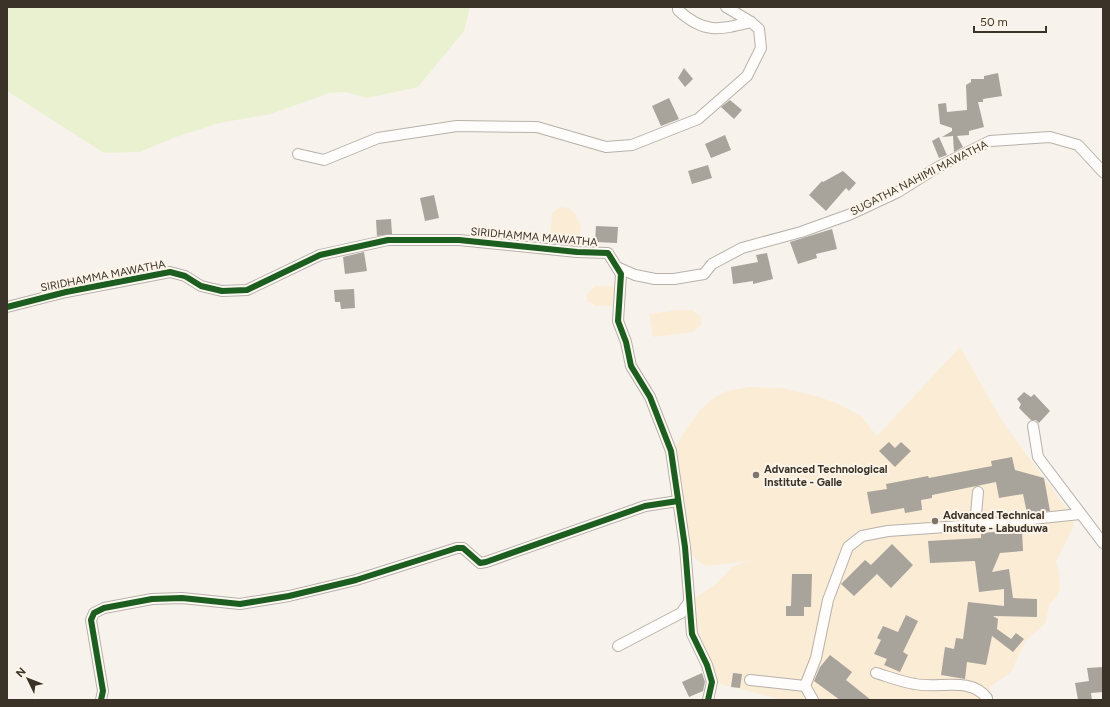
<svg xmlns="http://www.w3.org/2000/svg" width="1110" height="707" font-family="Figtree,sans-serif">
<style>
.built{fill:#fbecd5}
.green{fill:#e9f1d0}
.building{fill:#a8a39b}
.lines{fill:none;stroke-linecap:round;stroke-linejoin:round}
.minor-casing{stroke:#b7b1a9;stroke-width:12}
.minor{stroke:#fefdfc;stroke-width:10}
.cycleway-casing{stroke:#fcf4e8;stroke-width:8}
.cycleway{stroke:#1b5e20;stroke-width:6}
.poi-dot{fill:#7d766d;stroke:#fcf4e8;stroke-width:1.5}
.labels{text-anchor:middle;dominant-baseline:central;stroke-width:4;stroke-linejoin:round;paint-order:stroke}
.street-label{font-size:11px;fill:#3b3328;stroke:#fcf4e8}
.poi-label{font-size:11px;font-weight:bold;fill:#3b3328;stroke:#fcf4e8;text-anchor:start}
</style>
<rect width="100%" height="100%" fill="#f7f3ec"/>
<g class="built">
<polygon points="560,207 569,208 575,214 581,227 577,252 550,249 552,213"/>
<polygon points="596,286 620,287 619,306 596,306 587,301 587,294"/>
<polygon points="679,310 692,310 701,317 701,325 693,332 653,337 649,314"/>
<polygon points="960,347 1002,421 1071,515 1074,525 1056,562 1059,572 1060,589 1056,598 1049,604 1046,623 1026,640 1011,672 991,686 987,700 784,700 712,682 692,634 689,602 717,583 732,567 749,561 706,566 697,560 685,547 671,451 700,410 715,397 727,391 749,387 781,388 816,396 839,404 862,417 877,436"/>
</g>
<polygon class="green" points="7,7 470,7 464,31 418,87 367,98 345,92 329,93 271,114 219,123 176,137 139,152 104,153 7,91"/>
<g class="building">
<polygon points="684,68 693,79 685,87 678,78"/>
<polygon points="998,73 1002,96 983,99 983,102 978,102 984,127 969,131 969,135 957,136 963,147 954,152 953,136 942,137 952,131 952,128 940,124 938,104 946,103 947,112 967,110 966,85 971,82 971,79 984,79 984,76"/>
<polygon points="669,98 679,119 661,126 652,106"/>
<polygon points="730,100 742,110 734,119 721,107"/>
<polygon points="725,135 731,150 711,158 705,144"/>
<polygon points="939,137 947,155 939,158 932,141"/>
<polygon points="708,165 712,178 692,184 688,171"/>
<polygon points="843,171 856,183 849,191 846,188 826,211 809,195 822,181 823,182"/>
<polygon points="434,195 439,218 425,221 420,198"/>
<polygon points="391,219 392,234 377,236 376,220"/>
<polygon points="596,226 618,227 617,243 595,242"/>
<polygon points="832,229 837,249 816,254 817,258 798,264 790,242"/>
<polygon points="364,252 367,271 345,274 343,257"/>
<polygon points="767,253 773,279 753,284 753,281 733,284 731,267 758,262 756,255"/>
<polygon points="354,289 355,308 341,309 340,302 335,302 334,290"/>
<polygon points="1024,392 1031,397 1034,394 1050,411 1039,423 1036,420 1031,420 1019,408 1021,404 1017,399"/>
<polygon points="889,442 895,448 901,442 911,451 895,467 879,451"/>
<polygon points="1012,457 1015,470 1044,478 1050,511 1027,513 1023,494 999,498 996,482 932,495 932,498 921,500 922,510 905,513 904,508 871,514 867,492 887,489 886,484 928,476 929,478 992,466 991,461"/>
<polygon points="1022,530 1023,551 1000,553 992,572 1009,569 1013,598 1037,599 1037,617 993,616 998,619 997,629 1011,639 1016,633 1024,639 1013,652 992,636 986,665 967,662 965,679 941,675 945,647 954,649 956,638 963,639 968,602 1004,606 1004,589 979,592 975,561 930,563 928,541 981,538 981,533"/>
<polygon points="892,544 913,565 891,588 877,574 854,596 841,584 865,560 871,565"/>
<polygon points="792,574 812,574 811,607 804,607 804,616 786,616 786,606 791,606"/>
<polygon points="906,615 918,621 903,652 908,655 900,672 884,665 887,659 874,654 881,640 877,638 883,626 898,632"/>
<polygon points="830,655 852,672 846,680 871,700 840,700 814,681 820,667"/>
<polygon points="1103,667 1103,692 1091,693 1092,700 1078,700 1075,683 1089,681 1087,668"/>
<polygon points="702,673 705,682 703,691 689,697 682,682"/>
<polygon points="733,673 742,674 740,688 731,687"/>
</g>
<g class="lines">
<defs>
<g id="minor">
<path d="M678,7V10C704,34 719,30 751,22"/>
<polyline points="298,154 324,160 378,138 457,126 537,127 606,147 632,145 698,119 747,76 761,48 759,29 751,22 726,7"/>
<polyline points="619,268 635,275 655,279 674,279 704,274 712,264 742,248 801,232 851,214 898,192 938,167 990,141 1050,137 1078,145 1103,172"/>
<polyline points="7,307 66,292 170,272 185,276 201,286 222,291 247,290 320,255 388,240 459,240 577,252 608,253 621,274 618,321 626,342 631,366 650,397 671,451 685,547 692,634 707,665 712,682 708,700"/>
<polyline points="1033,426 1038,457 1103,543"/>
<polyline points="978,492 975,525 1080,514"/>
<polyline points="618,646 681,613 689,602"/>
<path d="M876,673C889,677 902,682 915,684C939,689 970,676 987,698L986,700"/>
<polyline points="750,680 805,686 816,658 828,600 848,547 862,536 888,531 975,525"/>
<polyline points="805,686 813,700"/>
<polyline points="101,700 103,691 91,620 94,613 104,608 152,599 182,598 240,604 289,596 356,580 457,548 463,548 480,563 486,562 645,506 678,501"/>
</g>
</defs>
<use href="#minor" class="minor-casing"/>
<use href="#minor" class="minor"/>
<defs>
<g id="cycleway">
<polyline points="7,307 66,292 170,272 185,276 201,286 222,291 247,290 320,255 388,240 459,240 577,252 608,253 621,274 618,321 626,342 631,366 650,397 671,451 685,547 692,634 707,665 712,682 708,700"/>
<polyline points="101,700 103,691 91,620 94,613 104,608 152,599 182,598 240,604 289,596 356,580 457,548 463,548 480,563 486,562 645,506 678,501"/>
</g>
</defs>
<use href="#cycleway" class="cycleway-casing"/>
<use href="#cycleway" class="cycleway"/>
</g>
<g class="poi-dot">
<circle cx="756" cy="475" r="4"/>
<circle cx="935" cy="521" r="4"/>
</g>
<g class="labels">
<g class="street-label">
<text transform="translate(919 178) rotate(-27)">SUGATHA NAHIMI MAWATHA</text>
<text transform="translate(534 237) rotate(5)">SIRIDHAMMA MAWATHA</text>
<text transform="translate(103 276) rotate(-11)">SIRIDHAMMA MAWATHA</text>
</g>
<g class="poi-label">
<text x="764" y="469">Advanced Technological<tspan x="764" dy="13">Institute - Galle</tspan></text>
<text x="943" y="515">Advanced Technical<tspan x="943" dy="13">Institute - Labuduwa</tspan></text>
</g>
</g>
<rect width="1110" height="707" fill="none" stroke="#3b3328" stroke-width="16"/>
<g transform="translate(28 679) rotate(313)" stroke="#fcf4e8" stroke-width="3" paint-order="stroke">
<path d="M0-3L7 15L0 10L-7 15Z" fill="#3b3328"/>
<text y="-6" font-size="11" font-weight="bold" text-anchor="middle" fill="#3b3328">N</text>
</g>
<path d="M974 26v6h72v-6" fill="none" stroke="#3b3328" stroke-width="2"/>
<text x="980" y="26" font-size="12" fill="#3b3328" stroke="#fcf4e8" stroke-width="3" paint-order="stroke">50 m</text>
</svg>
